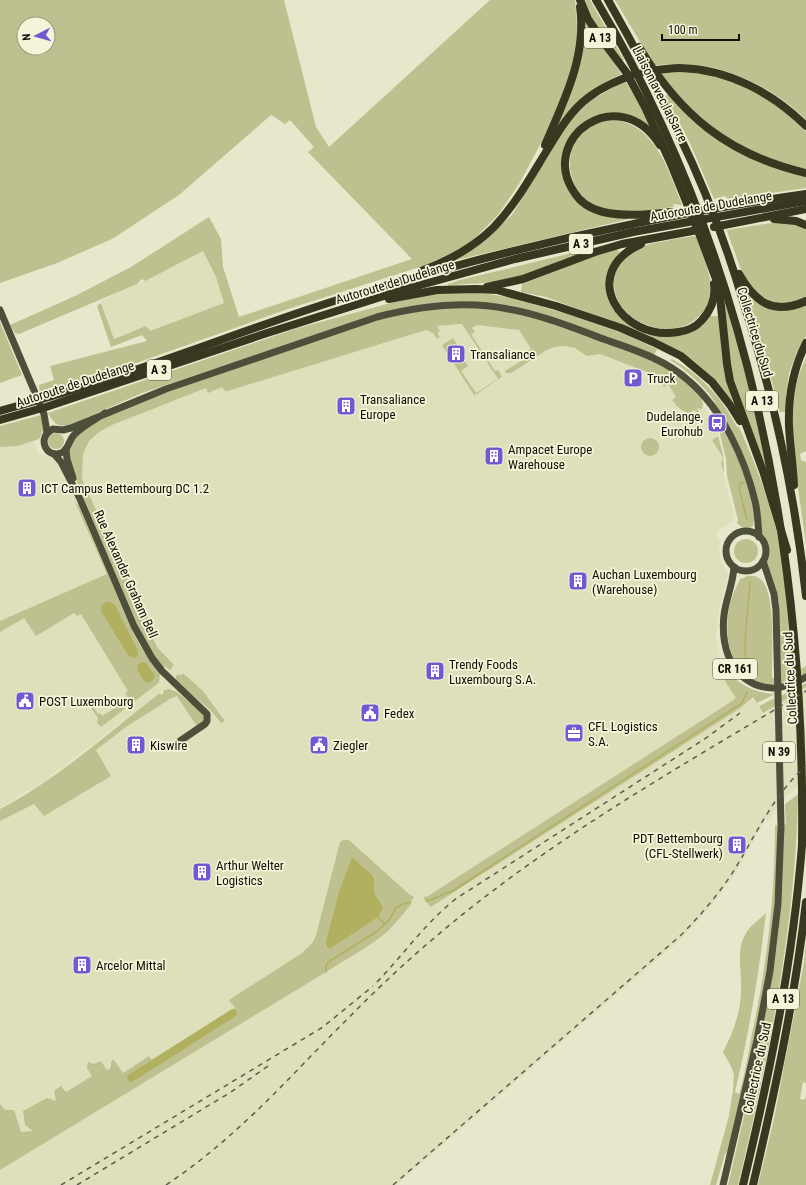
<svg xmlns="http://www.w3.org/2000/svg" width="806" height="1185" font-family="'Roboto Condensed',sans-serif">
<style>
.built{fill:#dedfbb;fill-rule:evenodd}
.green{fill:#bfc08f;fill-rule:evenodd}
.water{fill:#b0b05e}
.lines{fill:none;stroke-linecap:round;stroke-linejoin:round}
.stream{stroke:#b0b05e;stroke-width:1.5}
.major{stroke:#4e4f3b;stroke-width:7}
.highway{stroke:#383820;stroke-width:8}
.rail{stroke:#5c5c4d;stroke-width:1.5;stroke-dasharray:5 5;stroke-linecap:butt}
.labels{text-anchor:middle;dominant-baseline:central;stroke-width:3.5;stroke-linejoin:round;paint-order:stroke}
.shield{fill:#f4f4d8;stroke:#545445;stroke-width:1}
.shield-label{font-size:12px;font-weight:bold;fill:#0f0f06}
.street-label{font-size:13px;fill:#0f0f06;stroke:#f4f4d8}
.poi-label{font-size:13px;fill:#0f0f06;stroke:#f4f4d8;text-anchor:start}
</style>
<rect width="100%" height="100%" fill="#e6e7cb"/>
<g class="built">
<polygon points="203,251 216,277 224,303 150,331 145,326 114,339 101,301 127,288 145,281"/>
<path d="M463,324L498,379L476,394L461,371V355L463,353L453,338L442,345L476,395L501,379L502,377L495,372L471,334L472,328L477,325L519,330L531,350L527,352L545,351L554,347L565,346L575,348L584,354H600L647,372L659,380L664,386L668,384L676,397L672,400L678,408L691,416L699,412L697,409L699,408L700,410L703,405L719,434L712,440L723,458L721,464L735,520L716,532L720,542L719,552L720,560L727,571L728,575L718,614L716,640L725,681L736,698L722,708L428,896L425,901L431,907L437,904L739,709L753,697L763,713L806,687V782L785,797L767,821L766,817L733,877L710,907L682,938L396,1185H0V1170L376,940L389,930L401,917L411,901L412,896L409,894L349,840H343L340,842L316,935L313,942L302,953L229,1000L235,1008L233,1009L236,1010L152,1060L149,1056L123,1073L112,1066L110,1071L106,1069L92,1076L66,1092L54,1091L57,1101L34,1131L21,1132L14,1110H5L0,1104V821L34,803L44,816L111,775L96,750L126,727L170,699L177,696L196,725L186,698L172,689H165L46,780L0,808V632L24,617L81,586L0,621V447L18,446L35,441L38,454L46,455L54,460L75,477L137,624L164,668L165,666L170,669L174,665L157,647L152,636L151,621L140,607L82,479L83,454L89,441L99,432L112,425L206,388L222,387L228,391L426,330L433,333L437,338V326ZM183,673L203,691L211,701L225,721L221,723L212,714L180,676Z"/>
</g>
<g class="green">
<path d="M0,0H284L316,127L329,147L490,0H575L578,40L569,80L548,130L519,184L498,215L469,244L453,254L426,265L288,309L108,373L40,394L39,385L54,380L50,366L147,341L142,335L111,347L97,306L101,303L114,339L146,326L150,331L224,303L216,277L203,251L145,281L142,279L137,284L19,334L15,333L10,325L75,296L131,267L209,217L221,239L223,267L239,317L412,259L308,152L314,147L290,120L285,124L271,115L179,195L112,239L57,263L0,283ZM24,24H48V48H24Z"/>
<polygon points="583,0 590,0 624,60 622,61 596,26"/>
<path d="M615,0H806V120C785,96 744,75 714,68C695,63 674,64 655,65L648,55Z"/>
<path d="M585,20L621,74C590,89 577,101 556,128Z"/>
<path d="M689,71C701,74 714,75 726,79C754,88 787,110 806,132V169L759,156L728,139L704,121L681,100L660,72Z"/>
<polygon points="626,82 642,109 654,133 635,118 618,113 597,116 587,120 573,131 566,143 562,160 562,175 566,185 574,197 629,219 457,260 483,241 512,215 541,167 557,137 574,116 591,100 614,87"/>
<polygon points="669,94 719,140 806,175 806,188 728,199 725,196 714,199 689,141 665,96"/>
<path d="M617,120C657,128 669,172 682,205L673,204L674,207C650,210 622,216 598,207C568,195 559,150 586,129C596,122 606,121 617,120Z"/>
<polygon points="777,222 798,224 806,229 806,296 803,299 792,303 776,304 764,299 745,281 727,231 727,230"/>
<path d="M694,236L696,237C702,254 714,280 711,298C709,306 704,311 699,316C673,344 615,323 614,284C614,280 614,276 615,272C616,270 617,266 619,264C622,259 632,251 637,248C654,242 676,239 694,236Z"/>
<path d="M613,243L620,253C614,259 610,266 608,274C602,300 620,316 637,331L546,297L521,292L522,284L566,267L564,259C547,267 528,275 509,280C489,284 468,283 448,286V284L460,280Z"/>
<polygon points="746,292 758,303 806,304 806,336 797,352 789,373 786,396 786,412 780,412 760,337"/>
<path d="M443,293H482L508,297L564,313L622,333L657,349L654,355L555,318L438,303L418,305L376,314L142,393L72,424C58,428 55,425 48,413L295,329L387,304L428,295Z"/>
<polygon points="728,301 740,339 769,480 735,392 729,363 724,303"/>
<path d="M452,307L490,309L530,316L640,355L660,363L688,383L702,398L703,405L701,410L699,408L697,409L699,412L697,414L694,410L691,413L693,416H691C683,410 678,409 672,400L676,397L668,384L664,387L659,380L647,372L600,354L587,356L575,348L565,346L554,347L545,351L511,373H506L505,371L529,356L526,352L531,349L519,330L477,325L472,328L475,332L471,334L495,371L498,370L502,377L477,394L474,395L442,345L453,338L463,353L461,355L468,366L461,371L476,393L498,379L462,324L437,326L440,331L437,333L440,337L437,339L433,333L426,330L228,391H225L222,387L208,393L206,388L112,425L99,432L89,441L83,454L82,479L140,607L151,621L152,636L157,647L174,665L170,670L165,666L164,668L154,656L137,624L75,477L69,452L74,438L93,423L145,400L356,327L400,314Z"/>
<polygon points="708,316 719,316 730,393 732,400 730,402 655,339 646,333 660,335 680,334"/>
<polygon points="0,322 22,375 0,383"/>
<path d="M806,358V451L800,454L801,460L806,462V545C800,494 785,427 798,378C800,371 803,364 806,358Z"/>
<path d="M672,359C702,376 721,397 737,427H739C759,471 776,518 784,566C789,601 793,636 797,671L806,666V673C734,714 709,630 741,578L742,579C745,576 749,575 754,576C759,577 763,581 765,585C775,604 772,656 772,678H781L779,602L777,593L766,561L767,548L762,533L758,500L715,404V402C703,385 688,371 670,360Z"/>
<polygon points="41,415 43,431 39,439 18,446 0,447 0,426"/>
<path d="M721,430H723L727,437C738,458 759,503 753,526L749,529H744L737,523L738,520L727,476L726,459L720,434Z"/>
<circle cx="56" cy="441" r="8"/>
<polygon points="718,436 723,454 724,473 721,464 723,458 712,440"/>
<circle cx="650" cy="447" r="9"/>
<polygon points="75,502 79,506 131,628 140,645 160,674 159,682 156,685 101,727 97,723 98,718 89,705 85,704 83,699 84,699 86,702 91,703 98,714 100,713 102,716 129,700 125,693 128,691 81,614 77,616 74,613 36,636 24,618 0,632 0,621 107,574"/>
<circle cx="746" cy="551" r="12"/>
<path d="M722,663C726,667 729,671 732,675C743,688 759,693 775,694L757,703L753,697L739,709L431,907L425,901L424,897L428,896L729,703L736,698L725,681Z"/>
<polygon points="183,673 203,691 225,721 221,723 210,710 176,681 176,676 179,674 180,676"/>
<path d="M806,683V687L763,713L759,706C774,698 791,692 806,683Z"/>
<path d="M169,689L177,692L202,712L204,718L203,721L198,725H196L177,696L170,699L126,727L96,750L111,776L44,816L34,804L0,821V809C58,779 108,733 160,693L162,695L164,690Z"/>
<path d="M806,788V798L798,803C794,933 768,1059 738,1185H728L752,1082L769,996L777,945L782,896L784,825L786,824L785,804Z"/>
<path d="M775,825H777C777,868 775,912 769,955C760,1021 743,1086 728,1151L725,1154L716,1185H710L729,1116L733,1090L734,1075L731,1066L723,1052C733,1033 741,1012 741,990C742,972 736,951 745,935C750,925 759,920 766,913C759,973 749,1033 735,1092L739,1094C745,1075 748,1054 752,1034C767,965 775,896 775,825Z"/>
<path d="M343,840H349L409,894L414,897L411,901V904C404,913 397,922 389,930C370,947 346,959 326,972L0,1170V1104L5,1110H14L21,1132L33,1131L25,1125L23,1111L47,1098L56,1101L54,1091L61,1086L66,1092L92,1076L87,1068L88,1062L94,1064L101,1061L106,1069L109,1070L111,1066V1063L113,1059L123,1073L149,1056L152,1060L128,1075L234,1010L232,1009L235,1008L229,1000L302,953L313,942L316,935L340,842ZM374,879L375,895L326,947L325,944L338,895Z"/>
<polygon points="806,943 806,1083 803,1082 800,1099 804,1100 806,1097 806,1185 758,1185 774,1119 804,962"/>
</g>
<g class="water">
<polygon points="107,602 111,602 115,605 138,651 138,656 134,658 128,655 101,611 101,607 103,604"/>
<polygon points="143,662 146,663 154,674 155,677 152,681 148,683 144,681 137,670 138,664"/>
<polygon points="352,857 372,875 374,879 375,895 383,907 378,917 331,948 328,948 325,944 338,895"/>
<polygon points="232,1009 236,1010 237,1014 236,1016 132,1082 128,1081 127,1077 128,1075"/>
</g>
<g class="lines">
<g class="stream">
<polyline points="744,482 740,484 739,488 747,520"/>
<path d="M748,670C741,652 749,604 750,582"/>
<polyline points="426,901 433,899 454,890 742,703 747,692"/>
<polyline points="378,917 385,924"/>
<polyline points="326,972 326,965 330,961 376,932 389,920 396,908 403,904 411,902"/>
</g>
<g class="major">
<polyline points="0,310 44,414 47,432"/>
<path d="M105,413C95,420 82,426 74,435C68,441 69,450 61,453C46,459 36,437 53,429L63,430L71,428L166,389L377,317C420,306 464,300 508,309C542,315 574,328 606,340C635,350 666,360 689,381C722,409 745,459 755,501C758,513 758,525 759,537"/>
<polyline points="66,449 67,459 73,478"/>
<polyline points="54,454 61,462 80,499 134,626 152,658 162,671 207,714 207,721 205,724 180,741"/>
<circle cx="746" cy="551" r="20"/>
<path d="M734,567C733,584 726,599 724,615C721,642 728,672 754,684C772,692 790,687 806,677"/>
<polyline points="723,1185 757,1040 770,971 778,904 781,825 776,610 774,594 763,561"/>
</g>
<g class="highway">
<polyline points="580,0 588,19 602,40 626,72 645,107 671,164 700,236 719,287 727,364 730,381 764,474 787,550"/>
<path d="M596,0C747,252 806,550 802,845C793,960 770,1073 743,1185"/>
<path d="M608,0C633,44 657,89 679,135C705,188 726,244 743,301C774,397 795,495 806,596"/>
<path d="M639,47C680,115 728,155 806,173"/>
<path d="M643,72C656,70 668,68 680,68C728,69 773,93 806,126"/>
<path d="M545,145C564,101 587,56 580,7"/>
<path d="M660,145C619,80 538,138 574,192C580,202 591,209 603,212C625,217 648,215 670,212"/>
<polyline points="774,219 796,221 806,225"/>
<polyline points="714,227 806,209"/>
<path d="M641,244C577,273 621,342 678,332C686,331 696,327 702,320C711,310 716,297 714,284"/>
<path d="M421,271C449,261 473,248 494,227C515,205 530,178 546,152C558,132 570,111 589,97C602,87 617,81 632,75"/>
<path d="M739,274C755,302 773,316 806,301"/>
<polyline points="487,287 523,279 595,252 622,244 703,229"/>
<polyline points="389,299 437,290 476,289 497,290 556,306 621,328 653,342 681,356 712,382 730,405 740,421"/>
<path d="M0,411C39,400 78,389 117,376C194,351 269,321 347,297C497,251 651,216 806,194"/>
<polyline points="0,420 46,407 264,334 406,289 515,259 633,232 806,201"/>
<path d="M794,485C793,465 790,446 789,426C788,397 793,369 806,343"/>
<path d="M753,1185C775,1091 795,998 806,902"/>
</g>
<g class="rail">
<path d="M377,982C404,954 427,921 457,898L706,738L740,713"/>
<polyline points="61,1185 323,1027 373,986"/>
<polyline points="77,1185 231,1092 268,1066"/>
<path d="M166,1185C220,1149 265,1104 309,1058C349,1017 389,976 433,939C547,841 678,768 806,691"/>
<path d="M393,1185L680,936C700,916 718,895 733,872C756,835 773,795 806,766"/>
</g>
</g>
<defs>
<symbol id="building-square" viewBox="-11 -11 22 22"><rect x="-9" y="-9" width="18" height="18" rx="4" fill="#7159d3" stroke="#f4f4d8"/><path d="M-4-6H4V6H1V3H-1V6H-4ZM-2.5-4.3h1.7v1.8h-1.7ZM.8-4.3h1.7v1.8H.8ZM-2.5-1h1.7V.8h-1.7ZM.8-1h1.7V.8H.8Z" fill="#fff"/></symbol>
<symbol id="parking-square" viewBox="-11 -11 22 22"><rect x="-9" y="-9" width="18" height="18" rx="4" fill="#7159d3" stroke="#f4f4d8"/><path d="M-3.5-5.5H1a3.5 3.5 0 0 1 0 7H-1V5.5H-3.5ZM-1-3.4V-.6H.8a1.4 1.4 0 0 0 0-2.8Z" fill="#fff"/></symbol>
<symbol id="bus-square" viewBox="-11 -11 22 22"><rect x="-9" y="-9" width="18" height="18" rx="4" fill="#7159d3" stroke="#f4f4d8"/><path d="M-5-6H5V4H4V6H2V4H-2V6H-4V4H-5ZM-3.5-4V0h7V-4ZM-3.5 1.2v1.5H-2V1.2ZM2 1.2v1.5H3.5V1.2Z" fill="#fff"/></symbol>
<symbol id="civic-square" viewBox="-11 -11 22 22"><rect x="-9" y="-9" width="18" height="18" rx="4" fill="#7159d3" stroke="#f4f4d8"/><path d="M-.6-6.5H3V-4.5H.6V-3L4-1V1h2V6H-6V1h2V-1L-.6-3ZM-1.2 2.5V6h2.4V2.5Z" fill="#fff"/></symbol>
<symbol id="office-square" viewBox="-11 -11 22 22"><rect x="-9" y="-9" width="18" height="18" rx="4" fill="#7159d3" stroke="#f4f4d8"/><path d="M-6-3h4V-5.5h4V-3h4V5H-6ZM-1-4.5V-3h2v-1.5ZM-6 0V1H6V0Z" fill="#fff"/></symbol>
</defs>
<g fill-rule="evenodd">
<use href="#building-square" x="445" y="343" width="22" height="22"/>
<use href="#parking-square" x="622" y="367" width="22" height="22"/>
<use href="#building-square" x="335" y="395" width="22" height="22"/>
<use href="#bus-square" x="706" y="412" width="22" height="22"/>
<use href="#building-square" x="483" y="445" width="22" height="22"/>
<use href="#building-square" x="16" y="477" width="22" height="22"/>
<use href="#building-square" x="567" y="570" width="22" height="22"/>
<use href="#building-square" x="424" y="660" width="22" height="22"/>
<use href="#civic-square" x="14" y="690" width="22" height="22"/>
<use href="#civic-square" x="359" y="702" width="22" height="22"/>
<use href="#office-square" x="563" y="722" width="22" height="22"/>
<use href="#building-square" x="125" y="734" width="22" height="22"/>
<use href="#civic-square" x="308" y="734" width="22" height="22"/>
<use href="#building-square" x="726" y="834" width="22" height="22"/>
<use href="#building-square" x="191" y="861" width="22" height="22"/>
<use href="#building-square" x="71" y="954" width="22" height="22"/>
</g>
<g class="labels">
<g class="shield">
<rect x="584" y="28" width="32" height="20" rx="3"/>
<rect x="569" y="234" width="24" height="20" rx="3"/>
<rect x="147" y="360" width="24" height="20" rx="3"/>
<rect x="746" y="391" width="32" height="20" rx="3"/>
<rect x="713" y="659" width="44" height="20" rx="3"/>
<rect x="763" y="742" width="32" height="20" rx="3"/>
<rect x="767" y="989" width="32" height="20" rx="3"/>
</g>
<g class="shield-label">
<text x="600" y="38">A 13</text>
<text x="581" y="244">A 3</text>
<text x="159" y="370">A 3</text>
<text x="762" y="401">A 13</text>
<text x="735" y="669">CR 161</text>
<text x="779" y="752">N 39</text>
<text x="783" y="999">A 13</text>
</g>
<g class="street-label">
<text transform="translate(660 94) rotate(63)">Liaison avec la Sarre</text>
<text transform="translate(711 206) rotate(-10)">Autoroute de Dudelange</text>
<text transform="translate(395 282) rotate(-17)">Autoroute de Dudelange</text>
<text transform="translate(755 332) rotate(73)">Collectrice du Sud</text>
<text transform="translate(75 384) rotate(-18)">Autoroute de Dudelange</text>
<text transform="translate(126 574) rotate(66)">Rue Alexander Graham Bell</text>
<text transform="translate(790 678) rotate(-93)">Collectrice du Sud</text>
<text transform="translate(757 1068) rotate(-78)">Collectrice du Sud</text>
</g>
<g class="poi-label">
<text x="470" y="354">Transaliance</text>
<text x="647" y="378">Truck</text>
<text x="360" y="399">Transaliance<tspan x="360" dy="15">Europe</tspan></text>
<text x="703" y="416" text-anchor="end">Dudelange,<tspan x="703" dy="15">Eurohub</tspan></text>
<text x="508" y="449">Ampacet Europe<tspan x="508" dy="15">Warehouse</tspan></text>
<text x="41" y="488">ICT Campus Bettembourg DC 1.2</text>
<text x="592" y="574">Auchan Luxembourg<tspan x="592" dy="15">(Warehouse)</tspan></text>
<text x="449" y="664">Trendy Foods<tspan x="449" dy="15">Luxembourg S.A.</tspan></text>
<text x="39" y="701">POST Luxembourg</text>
<text x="384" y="713">Fedex</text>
<text x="588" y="726">CFL Logistics<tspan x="588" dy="15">S.A.</tspan></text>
<text x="150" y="745">Kiswire</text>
<text x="333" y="745">Ziegler</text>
<text x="723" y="838" text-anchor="end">PDT Bettembourg<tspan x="723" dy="15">(CFL-Stellwerk)</tspan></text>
<text x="216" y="865">Arthur Welter<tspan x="216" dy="15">Logistics</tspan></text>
<text x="96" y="965">Arcelor Mittal</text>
</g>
</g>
<g transform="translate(36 36) rotate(264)"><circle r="19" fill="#f4f4d8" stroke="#989884"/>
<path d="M0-3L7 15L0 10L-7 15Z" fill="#7159d3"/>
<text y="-6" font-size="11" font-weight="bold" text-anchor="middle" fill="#0f0f06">N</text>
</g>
<path d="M662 34v6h77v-6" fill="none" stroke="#0f0f06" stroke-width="2"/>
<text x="668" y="34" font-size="12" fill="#0f0f06" stroke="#f4f4d8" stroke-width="3" paint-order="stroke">100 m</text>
</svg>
